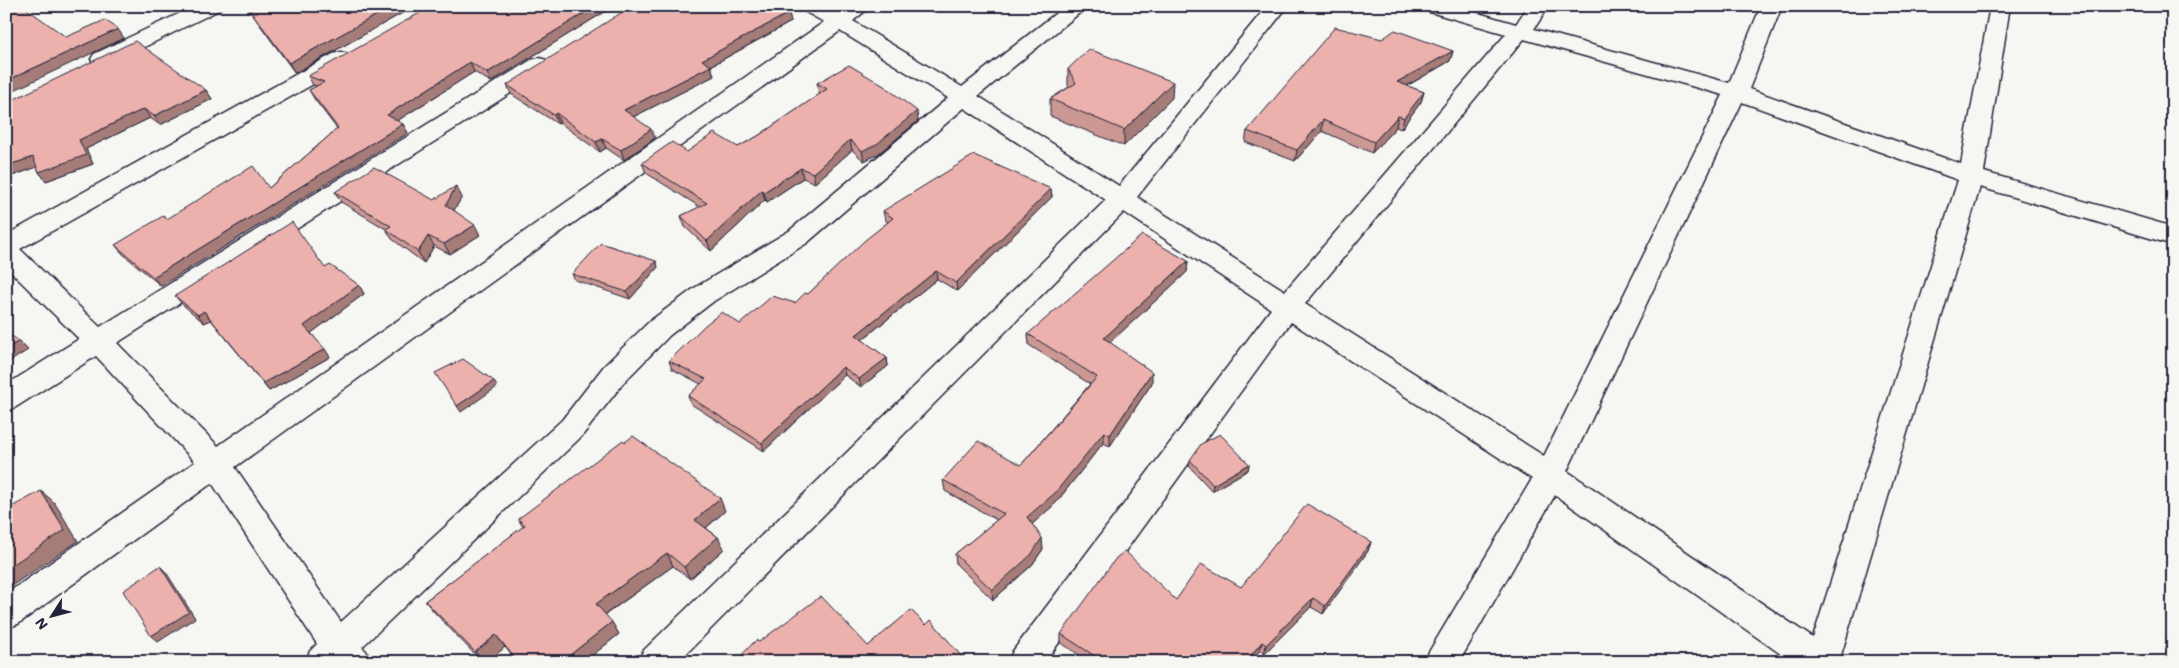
<svg xmlns="http://www.w3.org/2000/svg" width="2179" height="668" font-family="Mali,sans-serif">
<style>
.lines{fill:none;stroke-linecap:round;stroke-linejoin:round}
.street-casing{stroke:#22223b;stroke-width:3}
.street{fill:#f6f6f2;fill-rule:evenodd}
.wall{fill:#cb9894;stroke:#22223b}
.shaded-wall{fill:#a57c78;stroke:#22223b}
.building{fill:#ecb1ac;stroke:#22223b}
</style>
<rect width="100%" height="100%" fill="#f6f6f2"/>
<filter id="ink" filterUnits="userSpaceOnUse"><feTurbulence type="fractalNoise" baseFrequency=".02" numOctaves="2"/><feDisplacementMap in="SourceGraphic" scale="10" xChannelSelector="R" yChannelSelector="G"/><feConvolveMatrix kernelMatrix="1 2 1 2 8 2 1 2 1" color-interpolation-filters="sRGB"/></filter>
<g filter="url(#ink)">
<g class="lines">
<defs>
<g id="street">
<polygon points="195,6 222,6 219,10 110,64 102,66 94,64 91,59 94,54"/>
<path d="M799,6H825L838,13L847,6H871L853,21L962,87L1065,6H1088L978,96L1119,186L1267,6H1288L1137,197L1285,291L1506,34L1423,10L1420,6H1454L1516,24L1528,6H1549L1534,29L1729,83L1761,6H1782L1749,89L1961,164L1990,6H2010L1984,172L2173,227V245L1980,187L1839,662H1792L1555,495L1459,662H1423L1532,479L1291,322L1045,662H1008L1013,651L1271,309L1124,212L678,662H638L643,651L1106,200L964,108L807,243L714,301L670,335L624,382L582,436L362,647L366,651L371,662H305L310,651L317,644L212,483L18,624L6,628V594L195,462L96,356L16,407L6,410V385L79,339L6,267V235L333,54L341,52L349,54L352,59L349,64L20,249L100,327L531,60L539,58L547,60L550,65L547,70L117,343L218,446L824,22L802,10ZM840,31L948,98L789,231L696,287L650,321L604,366L562,420L341,622L235,467ZM1524,39L1723,95L1544,456L1305,304ZM1742,102L1958,180L1813,638L1567,471Z"/>
</g>
</defs>
<use href="#street" class="street-casing"/>
<use href="#street" class="street"/>
</g>
<g class="wall">
<polygon points="246,6 415,6 295,73"/>
<polygon points="614,6 491,82 474,72 397,121 403,124 408,133 161,286 123,254 115,245 167,219 269,188 337,129 315,100 309,90 317,86 313,85 308,76"/>
<polygon points="789,13 791,22 711,66 714,76 633,117 655,138 624,160 606,148 600,152 560,123 558,124 511,94 507,85"/>
<polygon points="1382,39 1453,51 1450,61 1407,86 1424,92 1421,102 1401,129 1396,127 1372,153 1322,131 1295,161 1245,142 1247,131"/>
<polygon points="1068,69 1172,98 1124,146 1050,116 1050,99 1069,87 1068,85"/>
<polygon points="817,83 918,121 878,154 864,161 852,150 815,183 803,178 767,202 765,200 711,251 685,227 681,216 700,207 646,173 642,163 687,152 738,147 758,136 820,94 819,93"/>
<polygon points="206,90 212,99 160,125 150,118 86,149 93,164 46,181 39,172 37,167 12,176 6,169 6,103"/>
<polygon points="1051,189 1052,197 957,291 937,279 862,340 887,358 888,366 861,387 845,375 764,451 691,404 688,396 701,384 672,369 669,361 740,324 795,303 808,294 888,222 885,220 883,211"/>
<polygon points="335,192 434,200 462,197 454,210 480,235 450,254 434,246 424,263 392,239 386,229 341,202"/>
<polygon points="656,261 658,267 630,299 575,280 572,274"/>
<polygon points="1188,261 1187,272 1110,342 1152,383 1110,446 1103,443 1055,504 1032,524 1043,549 1032,565 993,600 956,564 955,554 997,520 945,491 943,480 1021,465 1090,384 1029,345 1028,334"/>
<polygon points="325,268 359,285 364,294 311,333 330,357 269,391 211,320 204,323 182,304 175,296"/>
<polygon points="1190,460 1249,464 1248,470 1212,491 1189,466"/>
<polygon points="725,511 706,528 718,537 724,549 690,579 673,566 605,615 619,634 584,662 517,662 505,647 487,662 482,662 435,613 425,601 523,527 518,519"/>
<polygon points="1371,542 1368,551 1323,614 1311,607 1264,654 1260,650 1250,662 1090,662 1061,643 1061,634 1241,587"/>
</g>
<g class="shaded-wall">
<polygon points="393,6 415,6 295,73 289,63"/>
<polygon points="596,6 614,6 491,82 487,73"/>
<polygon points="789,13 791,22 705,69 702,60"/>
<polygon points="118,29 124,38 6,94 6,81"/>
<polygon points="1453,51 1450,61 1394,93 1397,82"/>
<polygon points="470,62 474,72 392,124 387,115"/>
<polygon points="711,66 714,76 627,120 624,110"/>
<polygon points="1173,82 1172,98 1124,146 1124,130"/>
<polygon points="206,90 212,99 160,125 154,116"/>
<polygon points="1424,92 1421,102 1401,129 1404,118"/>
<polygon points="144,109 150,118 86,149 93,164 46,181 39,172 79,140"/>
<polygon points="917,111 918,121 878,154 864,161 862,151"/>
<polygon points="556,113 560,123 558,124 554,115"/>
<polygon points="1398,116 1396,127 1372,153 1374,142"/>
<polygon points="1323,120 1322,131 1295,161 1297,150"/>
<polygon points="403,124 408,133 161,286 153,277"/>
<polygon points="651,129 655,138 624,160 621,150"/>
<polygon points="602,139 606,148 600,152 596,142"/>
<polygon points="850,140 852,150 815,183 813,173"/>
<polygon points="33,157 40,166 12,176 6,169 6,166"/>
<polygon points="801,168 803,178 767,202 764,192"/>
<polygon points="456,186 462,197 451,215 446,205"/>
<polygon points="1051,189 1052,197 957,291 956,283"/>
<polygon points="762,190 765,200 711,251 707,241"/>
<polygon points="475,225 480,235 450,254 444,244"/>
<polygon points="428,236 434,246 424,263 418,252"/>
<polygon points="656,261 658,267 630,299 627,292"/>
<polygon points="1188,261 1187,272 1103,349 1104,338"/>
<polygon points="936,271 937,279 858,343 856,335"/>
<polygon points="359,285 364,294 310,334 304,326"/>
<polygon points="204,311 211,320 204,323 198,315"/>
<polygon points="19,341 28,350 6,364 6,349"/>
<polygon points="325,349 330,357 269,391 263,383"/>
<polygon points="887,358 888,366 861,387 859,379"/>
<polygon points="843,367 845,375 764,451 762,443"/>
<polygon points="1152,372 1152,383 1110,446 1110,435"/>
<polygon points="494,381 497,387 461,412 457,406"/>
<polygon points="1104,432 1103,443 1055,504 1028,528 1027,517"/>
<polygon points="1249,464 1248,470 1212,491 1213,485"/>
<polygon points="41,491 54,502 78,541 10,587 6,585 6,569"/>
<polygon points="720,498 725,511 701,532 695,520"/>
<polygon points="718,537 724,549 690,579 684,567"/>
<polygon points="1042,538 1043,549 1032,565 993,600 992,590"/>
<polygon points="1371,542 1368,551 1323,614 1325,606"/>
<polygon points="667,553 673,566 603,616 596,604"/>
<polygon points="160,566 166,572 195,618 158,642 151,636"/>
<polygon points="1313,598 1311,607 1264,654 1266,645"/>
<polygon points="612,622 619,634 584,662 561,662"/>
<polygon points="496,635 505,647 487,662 483,662 475,652"/>
<polygon points="1262,642 1260,650 1250,662 1245,662"/>
<polygon points="962,657 963,662 958,662"/>
</g>
<g class="building">
<polygon points="6,6 23,6 66,37 105,20 118,29 6,81"/>
<polygon points="247,6 393,6 289,63"/>
<polygon points="432,6 596,6 487,73 470,62 387,115 403,124 153,277 115,245 163,216 167,219 253,166 269,188 338,128 309,90 324,82 308,76"/>
<polygon points="632,6 778,6 789,13 702,60 711,66 624,110 651,129 621,150 602,139 596,142 556,113 554,115 507,85"/>
<polygon points="1335,27 1382,39 1395,30 1453,51 1397,82 1424,92 1404,118 1398,116 1374,142 1323,120 1297,150 1247,131"/>
<polygon points="135,41 206,90 154,116 144,109 79,140 86,155 39,172 33,157 6,166 6,103"/>
<polygon points="1089,49 1173,82 1124,130 1050,99 1076,83 1068,69"/>
<polygon points="849,65 884,86 917,111 877,144 862,151 850,140 813,173 801,168 764,192 762,190 707,241 681,216 707,203 642,163 672,142 687,152 714,133 738,147 758,136 827,89 817,83"/>
<polygon points="974,155 1051,189 956,283 936,271 856,335 887,358 859,379 843,367 762,443 688,396 706,379 669,361 705,325 722,312 740,324 772,296 795,303 805,293 808,294 864,241 893,218 883,211"/>
<polygon points="374,167 434,200 456,186 446,205 475,225 444,244 428,236 418,252 386,229 391,226 335,192"/>
<polygon points="292,222 325,268 330,265 359,285 304,326 325,349 263,383 204,311 198,315 175,296"/>
<polygon points="1142,235 1188,261 1104,338 1152,372 1110,435 1104,432 1055,493 1027,517 1042,538 1031,555 992,590 955,554 1004,514 943,480 978,441 1021,465 1097,377 1028,334"/>
<polygon points="601,243 656,261 627,292 572,274"/>
<polygon points="6,332 19,341 6,349"/>
<polygon points="463,359 494,381 457,406 435,373"/>
<polygon points="1220,434 1249,464 1213,485 1190,460 1201,444"/>
<polygon points="633,436 720,498 695,520 718,537 684,567 667,553 596,604 612,622 561,662 518,662 496,635 475,652 425,601 525,525 518,519 623,440 625,442"/>
<polygon points="41,491 65,530 6,569 6,510"/>
<polygon points="1307,504 1371,542 1325,606 1313,598 1266,645 1262,642 1245,662 1104,662 1061,634 1116,558 1125,551 1176,600 1201,564 1241,587"/>
<polygon points="160,566 189,612 151,636 123,591"/>
<polygon points="821,596 868,646 911,610 926,625 931,620 962,657 958,662 735,662 756,640 759,642"/>
</g>
</g>
<rect width="2179" height="668" fill="none" stroke="#f6f6f2" stroke-width="25"/>
<rect x="12" y="12" width="2154" height="643" fill="none" stroke="#22223b" stroke-width="2" filter="url(#ink)"/>
<g transform="translate(52 616) rotate(234)" stroke="#f6f6f2" stroke-width="4" paint-order="stroke">
<path d="M0-4L9 19L0 12L-9 19Z" fill="#22223b"/>
<text y="-8" font-size="14" font-weight="bold" text-anchor="middle" fill="#22223b">N</text>
</g>
</svg>
